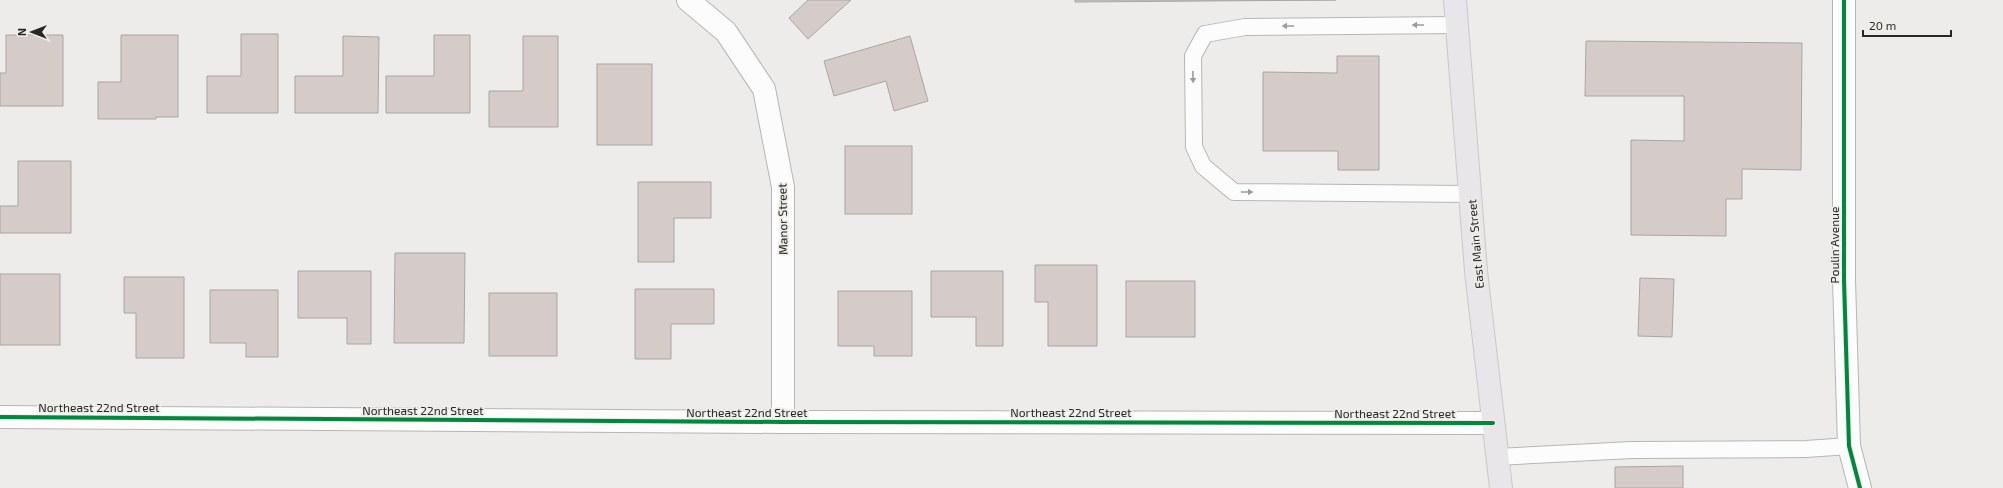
<svg xmlns="http://www.w3.org/2000/svg" width="2003" height="488" font-family="'Exo 2',sans-serif">
<style>
.building{fill:#d5ccc9;stroke:#a7a6a5}
.lines{fill:none;stroke-linecap:round;stroke-linejoin:round}
.lane-casing{stroke:#b6b6b4;stroke-width:18}
.street-casing{stroke:#b6b6b4;stroke-width:24}
.primary-casing{stroke:#c9c8c8;stroke-width:24}
.lane{stroke:#fcfcfc;stroke-width:16}
.street{stroke:#fcfcfc;stroke-width:22}
.primary{stroke:#e9e6ea;stroke-width:22}
.cycleway-casing{stroke:#eeede9;stroke-width:6}
.cycleway{stroke:#00873e;stroke-width:4}
.oneway{fill:#9d9c9c}
.labels{text-anchor:middle;dominant-baseline:central;stroke-width:3.5;stroke-linejoin:round;paint-order:stroke}
.street-label{font-size:12px;fill:#282726;stroke:#eeede9}
</style>
<rect width="100%" height="100%" fill="#edecea"/>
<g class="building">
<polygon points="808,0 851,0 808,39 789,18"/>
<polygon points="1075,0 1336,0 1075,2"/>
<polygon points="241,34 278,34 278,113 207,113 207,76 241,76"/>
<polygon points="6,35 63,35 63,106 0,106 0,73 6,73"/>
<polygon points="121,35 178,35 178,117 156,117 156,119 98,119 98,82 121,82"/>
<polygon points="434,35 470,35 470,113 386,113 386,76 434,76"/>
<polygon points="343,36 379,37 378,113 295,113 295,76 343,76"/>
<polygon points="523,36 558,36 558,127 489,127 489,91 523,91"/>
<polygon points="910,36 928,101 894,111 886,81 834,96 824,61"/>
<polygon points="1586,41 1802,43 1801,170 1742,169 1742,199 1726,199 1726,236 1631,235 1631,140 1684,141 1684,96 1585,96"/>
<polygon points="1337,56 1379,56 1379,170 1338,170 1338,151 1263,151 1263,72 1337,73"/>
<rect x="597" y="64" width="55" height="81"/>
<rect x="845" y="146" width="67" height="68"/>
<polygon points="18,161 71,161 71,233 0,233 0,206 18,206"/>
<polygon points="638,182 711,182 711,218 674,218 674,262 638,262"/>
<polygon points="395,253 465,253 464,343 394,343"/>
<polygon points="1035,265 1097,265 1097,346 1048,346 1048,302 1035,302"/>
<polygon points="298,271 371,271 371,344 347,344 347,318 298,318"/>
<polygon points="931,271 1003,271 1003,346 976,346 976,317 931,317"/>
<rect x="0" y="274" width="60" height="71"/>
<polygon points="124,277 184,277 184,358 136,358 136,313 124,313"/>
<polygon points="1640,278 1674,279 1672,337 1638,336"/>
<rect x="1126" y="281" width="69" height="56"/>
<polygon points="635,289 714,289 714,324 671,324 671,359 635,359"/>
<polygon points="210,290 278,290 278,357 246,357 246,343 210,343"/>
<polygon points="838,291 912,291 912,356 874,356 874,346 838,346"/>
<rect x="489" y="293" width="68" height="63"/>
<polygon points="1683,466 1683,488 1615,488 1615,467"/>
</g>
<g class="lines">
<defs>
<g id="lane">
<polyline points="1457,25 1245,27 1205,34 1193,56 1194,147 1203,166 1234,192 1471,194"/>
<polyline points="1497,457 1632,450 1806,449 1849,446"/>
</g>
<g id="street">
<polyline points="688,0 726,32 764,89 783,187 783,422"/>
<polyline points="1844,0 1844,280 1849,446 1860,488"/>
<polyline points="0,417 783,422 1493,423"/>
</g>
<polyline id="primary" points="1455,0 1476,271 1501,488"/>
</defs>
<use href="#lane" class="lane-casing"/>
<use href="#street" class="street-casing"/>
<use href="#primary" class="primary-casing"/>
<use href="#lane" class="lane"/>
<use href="#street" class="street"/>
<use href="#primary" class="primary"/>
<defs>
<g id="cycleway">
<polyline points="1844,0 1844,280 1849,446 1860,488"/>
<polyline points="0,417 783,422 1493,423"/>
</g>
</defs>
<use href="#cycleway" class="cycleway-casing"/>
<use href="#cycleway" class="cycleway"/>
</g>
<defs><path id="oneway-solid" d="M-6-.8H1V-3.2L6.5 0L1 3.2V.8H-6Z"/></defs>
<g class="oneway">
<use href="#oneway-solid" transform="translate(1418 25) rotate(180)"/>
<use href="#oneway-solid" transform="translate(1288 26) rotate(180)"/>
<use href="#oneway-solid" transform="translate(1193 77) rotate(89)"/>
<use href="#oneway-solid" transform="translate(1247 192)"/>
</g>
<g class="labels">
<g class="street-label">
<text transform="translate(782 219) rotate(-91)">Manor Street</text>
<text transform="translate(1475 244) rotate(-95)">East Main Street</text>
<text transform="translate(1834 245) rotate(-90)">Poulin Avenue</text>
<text x="99" y="407">Northeast 22nd Street</text>
<text x="423" y="410">Northeast 22nd Street</text>
<text x="747" y="412">Northeast 22nd Street</text>
<text x="1071" y="412">Northeast 22nd Street</text>
<text x="1395" y="413">Northeast 22nd Street</text>
</g>
</g>
<g transform="translate(32 32) rotate(270)" stroke="#eeede9" stroke-width="3" paint-order="stroke">
<path d="M0-3L7 15L0 10L-7 15Z" fill="#282726"/>
<text y="-6" font-size="11" font-weight="bold" text-anchor="middle" fill="#282726">N</text>
</g>
<path d="M1863 30v6h88v-6" fill="none" stroke="#282726" stroke-width="2"/>
<text x="1869" y="30" font-size="12" fill="#282726" stroke="#eeede9" stroke-width="3" paint-order="stroke">20 m</text>
</svg>
